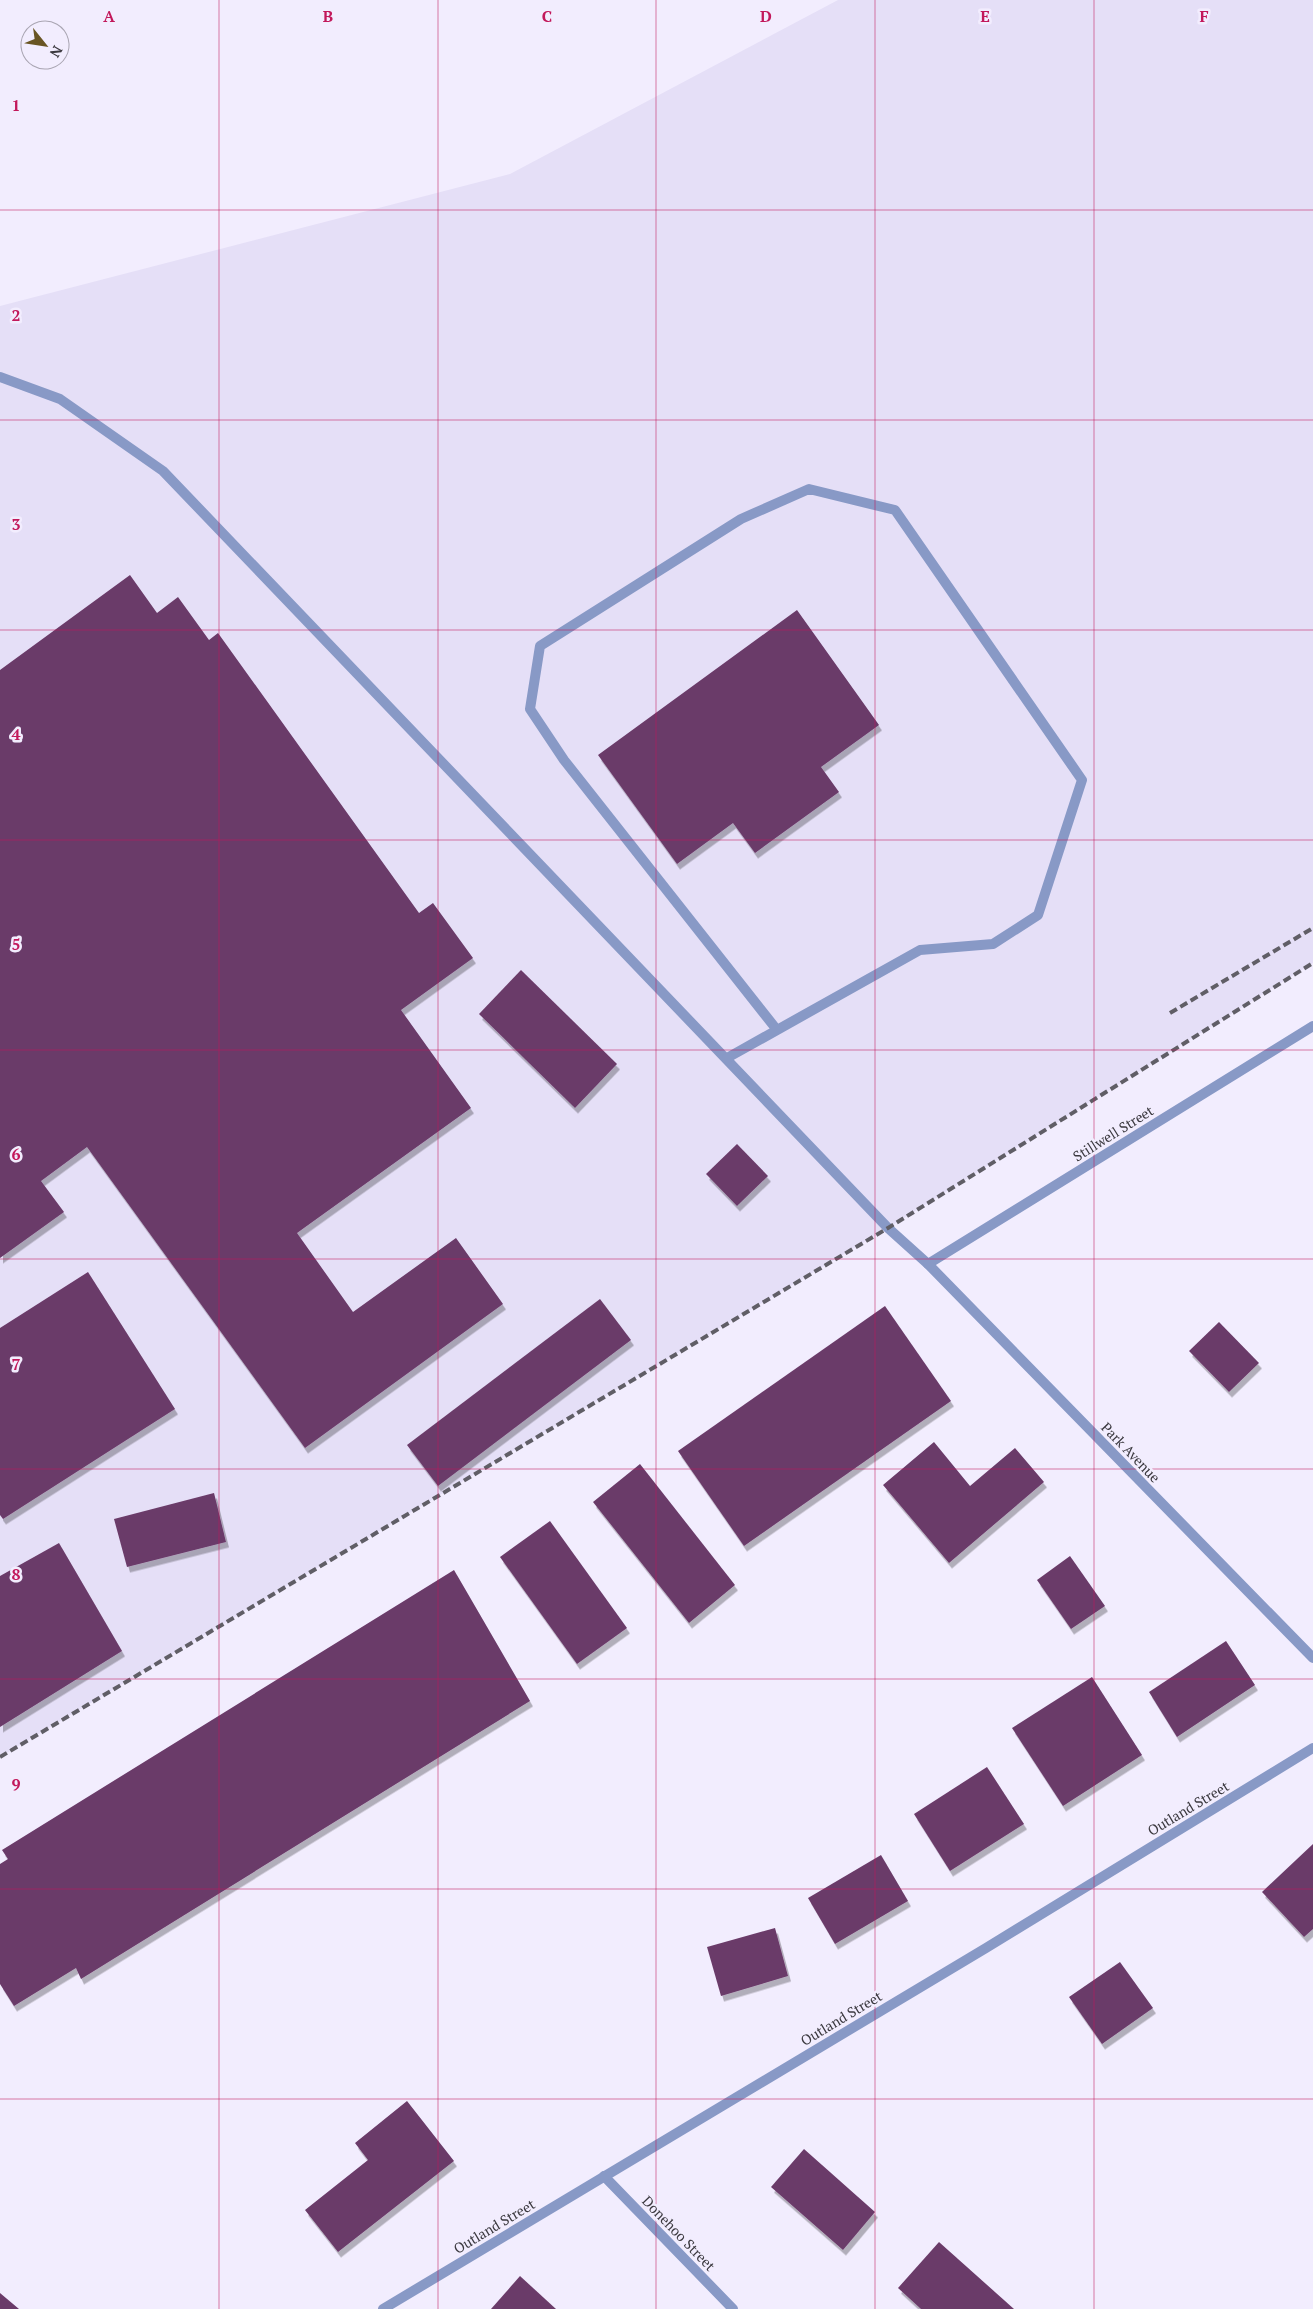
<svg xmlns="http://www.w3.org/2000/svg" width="1313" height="2309" font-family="'PT Serif',serif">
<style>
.built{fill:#e5dff7}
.building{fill:#6b3b69;filter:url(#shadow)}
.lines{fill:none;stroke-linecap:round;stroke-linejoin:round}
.lane{stroke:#8899c6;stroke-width:10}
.street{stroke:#8899c6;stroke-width:10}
.rail{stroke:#605e66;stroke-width:4;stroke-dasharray:8 4;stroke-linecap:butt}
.grid{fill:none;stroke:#c2185b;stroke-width:1;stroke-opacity:0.55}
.labels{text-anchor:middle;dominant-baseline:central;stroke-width:5;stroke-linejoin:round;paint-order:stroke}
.street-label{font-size:14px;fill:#3b393f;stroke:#f2edfe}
.grid-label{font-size:16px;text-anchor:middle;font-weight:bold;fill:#c2185b;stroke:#f2edfe;stroke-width:5;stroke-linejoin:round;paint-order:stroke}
</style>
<defs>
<filter id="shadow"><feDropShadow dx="3" dy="5.5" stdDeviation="0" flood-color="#0004"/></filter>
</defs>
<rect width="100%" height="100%" fill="#f2edfe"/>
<polygon class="built" points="838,0 1313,0 1313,963 888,1228 0,1757 0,306 510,174"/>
<g class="building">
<polygon points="130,575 157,613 178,597 209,640 218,633 419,913 433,903 473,958 401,1010 471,1108 297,1233 353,1312 456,1238 503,1304 305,1448 87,1147 41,1181 64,1212 0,1258 0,670"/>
<polygon points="797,610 879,725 821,767 839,792 755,853 733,823 677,864 598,755"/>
<polygon points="521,970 617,1064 575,1108 479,1014"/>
<polygon points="737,1144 768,1176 737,1206 706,1174"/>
<polygon points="88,1272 175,1409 3,1519 0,1515 0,1328"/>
<polygon points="600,1299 631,1340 438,1486 407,1445"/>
<polygon points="885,1306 951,1401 744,1546 678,1451"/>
<polygon points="1219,1322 1259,1363 1229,1392 1189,1351"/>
<polygon points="934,1442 970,1486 1015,1448 1044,1482 949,1563 883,1485"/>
<polygon points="640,1464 735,1585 689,1623 593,1502"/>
<polygon points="214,1493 226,1542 127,1567 114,1519"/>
<polygon points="550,1521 627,1628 577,1664 500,1557"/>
<polygon points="59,1543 122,1651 0,1727 0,1576"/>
<polygon points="1070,1556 1105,1606 1071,1629 1037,1580"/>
<polygon points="454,1570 530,1701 81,1979 76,1968 14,2006 0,1984 0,1864 8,1859 2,1850"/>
<polygon points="1226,1641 1255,1685 1177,1737 1149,1692"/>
<polygon points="1092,1677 1142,1755 1063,1806 1012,1728"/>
<polygon points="987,1767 1024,1824 950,1871 914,1814"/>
<polygon points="1313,1844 1313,1929 1304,1937 1262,1892"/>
<polygon points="881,1855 908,1901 835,1944 808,1898"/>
<polygon points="775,1928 788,1976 721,1996 707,1947"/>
<polygon points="1120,1962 1153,2008 1102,2044 1069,1997"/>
<polygon points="407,2101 454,2161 338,2252 305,2210 368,2160 355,2143"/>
<polygon points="804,2149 875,2212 843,2250 771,2187"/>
<polygon points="939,2242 1014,2309 921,2309 898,2288"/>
<polygon points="520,2276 556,2309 491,2309"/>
<polygon points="0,2293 19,2309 0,2309"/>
</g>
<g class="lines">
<g class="lane">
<polyline points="0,377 60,399 163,471 888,1228 928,1264"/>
<polyline points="727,1058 920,950 993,944 1038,915 1082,780 895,510 809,489 741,519 540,646 530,709 564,760 777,1030"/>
</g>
<g class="street">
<polyline points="1313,1026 928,1264 1313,1658"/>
<polyline points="604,2176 733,2309"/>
<polyline points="383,2309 986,1948 1313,1748"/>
</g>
<g class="rail">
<polyline points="1170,1013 1313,928"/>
<polyline points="0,1757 888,1228 1313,963"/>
</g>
</g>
<path class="grid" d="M219,0V2309M438,0V2309M656,0V2309M875,0V2309M1094,0V2309M0,210H1313M0,420H1313M0,630H1313M0,840H1313M0,1050H1313M0,1259H1313M0,1469H1313M0,1679H1313M0,1889H1313M0,2099H1313"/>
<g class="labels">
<g class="street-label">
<text transform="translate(1113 1133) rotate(-32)">Stillwell Street</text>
<text transform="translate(1131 1452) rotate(46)">Park Avenue</text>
<text transform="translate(1188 1808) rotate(-31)">Outland Street</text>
<text transform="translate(841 2018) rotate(-31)">Outland Street</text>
<text transform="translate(494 2226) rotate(-31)">Outland Street</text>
<text transform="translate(679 2233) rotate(46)">Donehoo Street</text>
</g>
</g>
<g class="grid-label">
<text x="109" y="22">A</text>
<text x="328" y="22">B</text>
<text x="547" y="22">C</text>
<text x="766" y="22">D</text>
<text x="985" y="22">E</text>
<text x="1204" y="22">F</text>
<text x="16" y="111">1</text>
<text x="16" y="321">2</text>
<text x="16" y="530">3</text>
<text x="16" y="740">4</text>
<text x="16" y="950">5</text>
<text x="16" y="1160">6</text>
<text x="16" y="1370">7</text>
<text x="16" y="1580">8</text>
<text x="16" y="1790">9</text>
</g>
<g transform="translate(45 45) rotate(120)"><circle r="24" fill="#f2edfe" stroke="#a9a5b2"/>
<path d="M0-4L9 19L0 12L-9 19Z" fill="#695523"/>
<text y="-8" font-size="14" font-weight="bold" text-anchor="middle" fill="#3b393f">N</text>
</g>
</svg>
